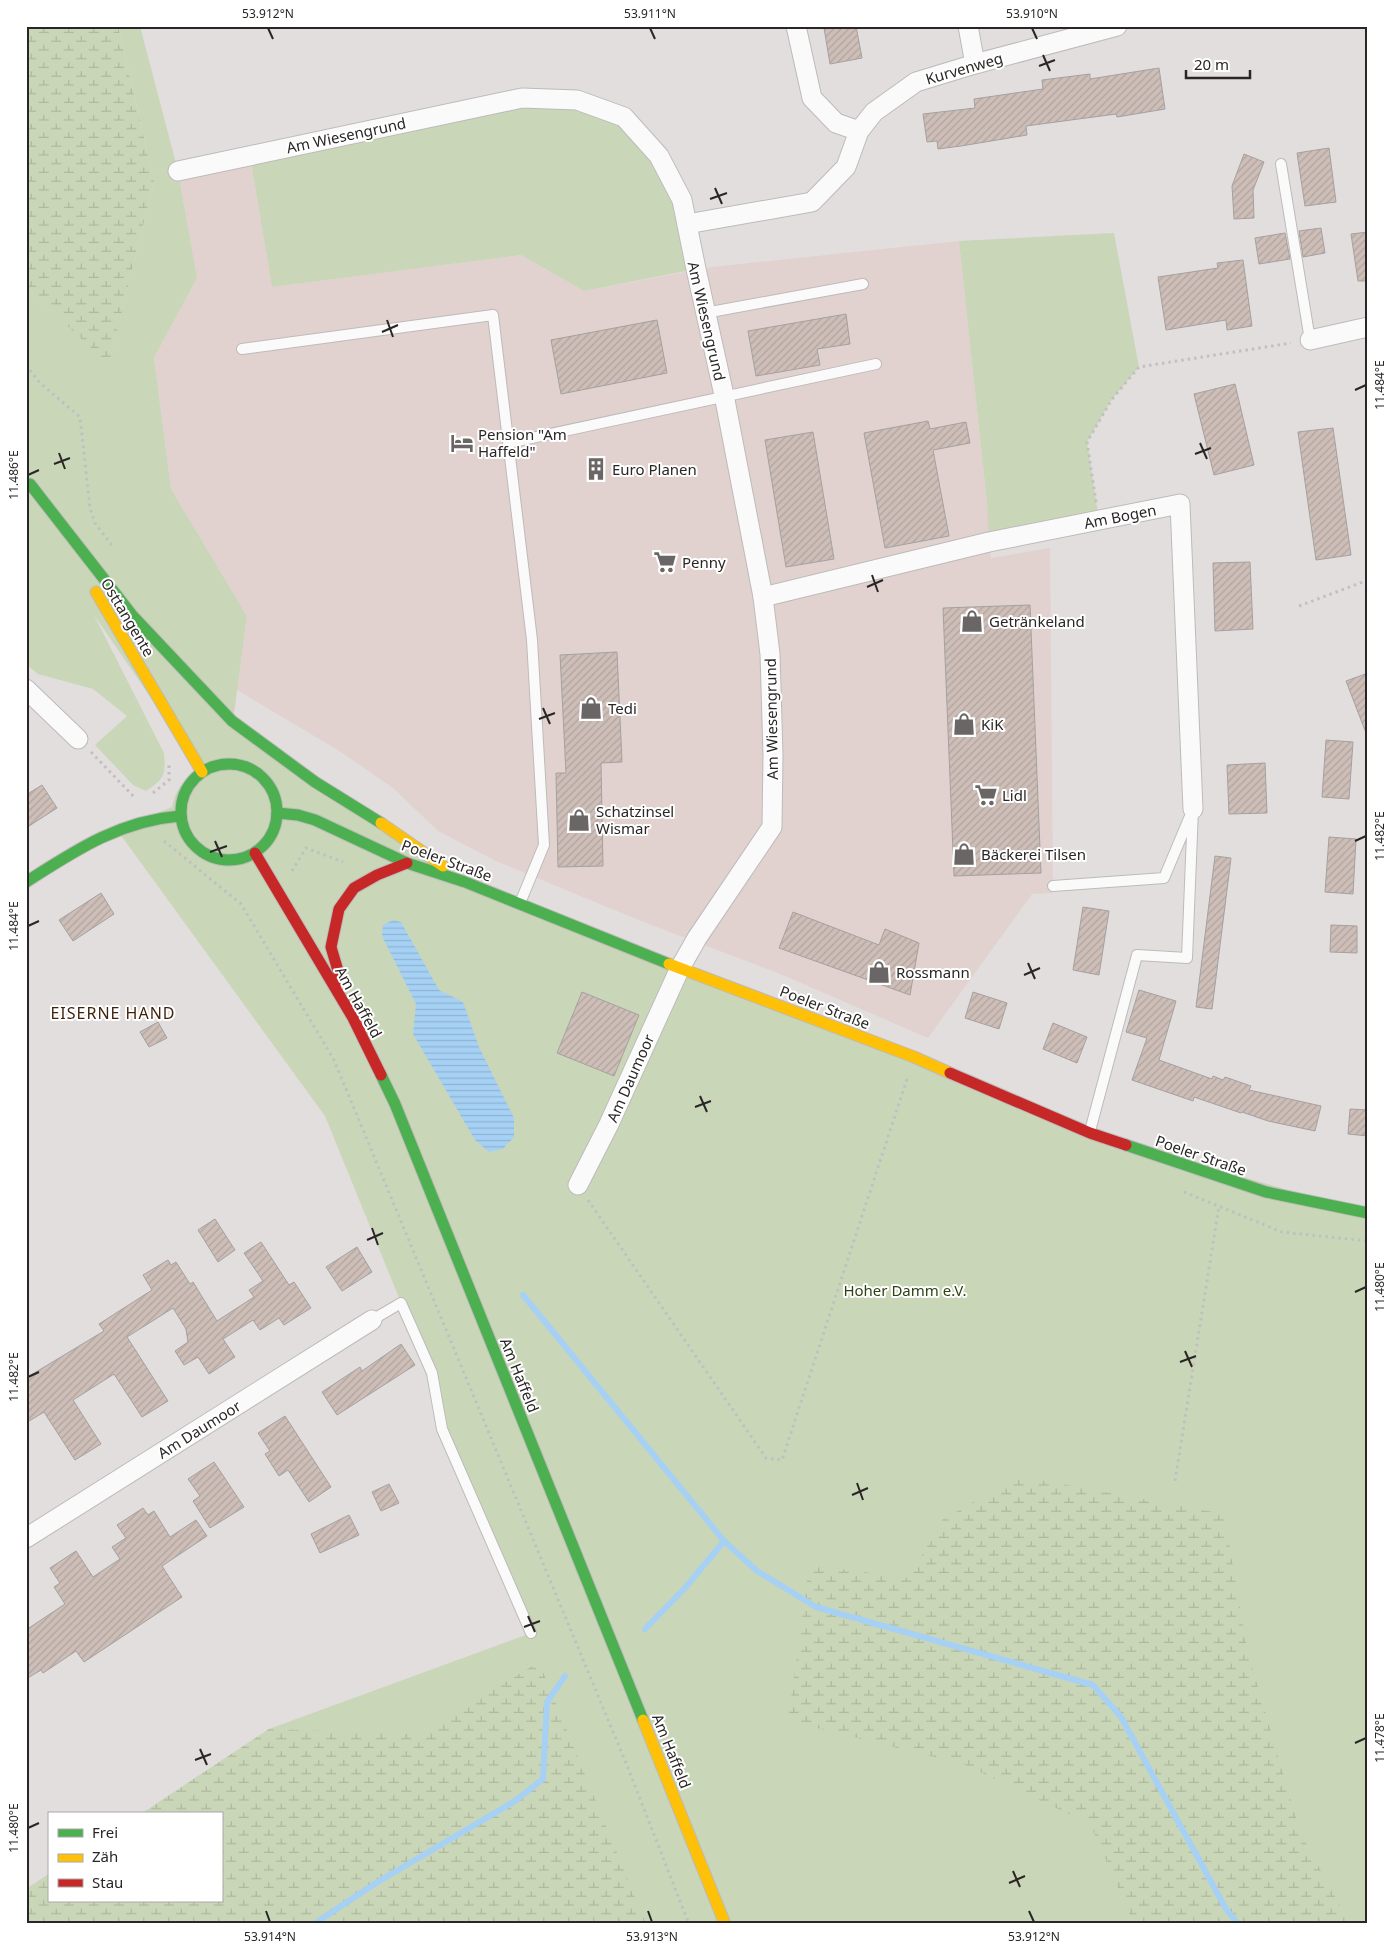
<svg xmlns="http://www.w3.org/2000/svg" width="1394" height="1950" font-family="'Noto Sans',sans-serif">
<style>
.commercial{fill:#e1d2cf}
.green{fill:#cad6b8}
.wetland{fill:url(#wetland-marsh)}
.water{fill:url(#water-rules)}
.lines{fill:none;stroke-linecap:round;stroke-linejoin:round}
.stream{stroke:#a6d1f4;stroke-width:6}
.building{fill:url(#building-hatch);stroke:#a4a1a0}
.lane-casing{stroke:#bdbbba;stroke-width:12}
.street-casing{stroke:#bdbbba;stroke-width:21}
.fast-casing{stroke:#bdbbba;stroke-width:13}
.slow-casing{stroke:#bdbbba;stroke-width:13}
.jam-casing{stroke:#bdbbba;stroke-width:13}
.path{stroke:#c0c0c0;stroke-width:3;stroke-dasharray:2.5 4;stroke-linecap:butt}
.lane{stroke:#fbfafa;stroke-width:10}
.street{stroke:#fbfafa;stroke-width:19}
.fast{stroke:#4caf50;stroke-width:11}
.slow{stroke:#ffc107;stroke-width:11}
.jam{stroke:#c62828;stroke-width:11}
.ticks{fill:none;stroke:#292625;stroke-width:2}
.labels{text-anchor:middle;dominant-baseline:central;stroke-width:4;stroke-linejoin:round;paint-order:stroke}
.street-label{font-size:15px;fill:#292625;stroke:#fff}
.poi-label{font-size:15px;fill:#292625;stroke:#fff;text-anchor:start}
.park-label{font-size:15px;fill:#2e4212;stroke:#fff}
.neighbourhood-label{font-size:16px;letter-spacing:1px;fill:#42220b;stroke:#fff}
.neatline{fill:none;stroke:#292625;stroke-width:2}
.ticks-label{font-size:12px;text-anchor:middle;fill:#292625}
</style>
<defs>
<pattern id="wetland-marsh" width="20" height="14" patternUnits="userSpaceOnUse" patternTransform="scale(1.25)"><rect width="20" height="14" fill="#cad6b8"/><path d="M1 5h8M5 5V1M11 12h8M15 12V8" fill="none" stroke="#aeb89e"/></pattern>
<pattern id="water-rules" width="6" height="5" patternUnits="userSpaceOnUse" patternTransform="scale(1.25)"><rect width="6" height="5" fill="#a6d1f4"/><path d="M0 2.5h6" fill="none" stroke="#8fb3d1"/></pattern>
<pattern id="building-hatch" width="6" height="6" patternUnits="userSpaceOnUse" patternTransform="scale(1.25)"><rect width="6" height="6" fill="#cebeb8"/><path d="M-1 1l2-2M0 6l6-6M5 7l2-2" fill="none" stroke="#b1a39e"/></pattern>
</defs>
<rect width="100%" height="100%" fill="#e2dedd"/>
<polygon class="commercial" points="250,156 272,287 521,255 584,291 712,267 959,241 987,503 991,558 1050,548 1053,893 1032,894 928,1038 778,973 641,921 496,861 438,831 393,788 341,752 237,690 247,616 171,489 154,358 197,278 178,171"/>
<g class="green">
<path d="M118,26H140L178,171L197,278L154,358L171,489L247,616L233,721L465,882L1090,1133L1368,1213V1924H26V1889L49,1874V1901H221V1814H141L269,1729L531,1633L442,1429L432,1373L404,1310L325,1116L117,830L172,807C176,788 184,780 199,768L94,615L164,753C166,775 164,779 146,791L133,785L95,745L127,716L93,689L38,674L26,664V288L109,363L154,181Z"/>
<polygon points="522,98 624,117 659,156 696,269 584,291 521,255 272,287 250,156"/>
<polygon points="1114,233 1139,367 1112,399 1087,442 1099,520 989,542 987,503 959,241"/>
</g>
<g class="wetland">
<polygon points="26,26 118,26 154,181 109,364 26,288"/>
<polygon points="1018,1476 1224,1514 1248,1653 1301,1834 1350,1924 1134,1924 1090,1824 963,1764 788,1721 809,1565 909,1578 942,1520"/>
<polygon points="539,1662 646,1924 26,1924 26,1889 49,1874 49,1901 221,1901 221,1814 141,1814 269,1729 418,1734"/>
</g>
<polygon class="water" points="393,920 401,922 439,990 463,1002 479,1047 514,1118 514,1137 503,1149 489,1152 475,1140 413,1034 416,1004 382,936 383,925"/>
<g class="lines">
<g class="stream">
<polyline points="523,1295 724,1541 757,1571 816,1607 1093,1685 1121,1717 1226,1909 1238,1924"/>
<polyline points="645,1629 685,1588 724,1541"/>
<polyline points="314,1924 376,1883 515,1801 543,1779 547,1702 565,1676"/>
</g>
</g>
<g class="building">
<polygon points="832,26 856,26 862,58 830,64 824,28"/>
<polygon points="1159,68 1165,109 1117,117 1116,114 1026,126 1027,135 961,146 938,149 937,141 927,142 923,114 975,108 974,99 1043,89 1042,80 1090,74 1090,79"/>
<polygon points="1329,148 1336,202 1305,206 1297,153"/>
<polygon points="1244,154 1264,162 1253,190 1254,218 1234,219 1232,186"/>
<polygon points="1321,228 1325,253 1303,257 1299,231"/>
<polygon points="1368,232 1368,281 1358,281 1351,234"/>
<polygon points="1285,233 1290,259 1259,264 1255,238"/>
<polygon points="1243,260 1252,326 1227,330 1226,320 1166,330 1158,277 1218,268 1217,263"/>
<polygon points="846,314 850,344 817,349 820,365 756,376 748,331"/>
<polygon points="657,320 667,373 561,394 551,340"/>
<polygon points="1235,384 1254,465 1214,475 1194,394"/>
<polygon points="928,421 930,429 966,422 970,443 933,450 949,536 885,548 864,433"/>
<polygon points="1333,428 1351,555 1316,560 1298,432"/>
<polygon points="813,432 834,559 786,567 765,440"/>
<polygon points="1250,562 1253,629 1215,631 1213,563"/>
<polygon points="1030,605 1041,873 954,876 943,608"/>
<polygon points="617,652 622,762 601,763 603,866 558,867 556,773 566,773 560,655"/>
<polygon points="1368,673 1368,733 1366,733 1346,681"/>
<polygon points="1326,740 1353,742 1349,799 1322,797"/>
<polygon points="1265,763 1267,813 1229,814 1227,765"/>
<polygon points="42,785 57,808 26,828 26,795"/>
<polygon points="1329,837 1356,839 1353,894 1325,892"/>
<polygon points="1215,856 1231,858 1212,1009 1196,1007"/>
<polygon points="101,893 114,914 73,941 59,920"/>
<polygon points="1083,907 1109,911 1099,975 1073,970"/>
<polygon points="793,912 879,945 885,929 919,943 910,995 779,948"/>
<polygon points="1331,925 1357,926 1357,953 1330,952"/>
<polygon points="1139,990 1176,1001 1159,1060 1212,1079 1213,1076 1223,1080 1225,1077 1251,1086 1249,1090 1321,1106 1315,1131 1268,1121 1242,1112 1241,1113 1194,1097 1193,1101 1132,1080 1147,1038 1126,1032"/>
<polygon points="582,992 639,1015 614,1076 557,1053"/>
<polygon points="973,992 1007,1003 999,1029 965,1018"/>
<polygon points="158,1022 167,1038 149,1047 140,1032"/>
<polygon points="1053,1023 1087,1037 1077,1063 1043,1049"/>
<polygon points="1350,1109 1368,1110 1368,1136 1348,1134"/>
<polygon points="215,1219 235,1250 218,1262 198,1230"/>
<polygon points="261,1242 289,1285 294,1282 311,1308 284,1325 279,1318 260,1330 253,1320 223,1339 235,1357 209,1374 198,1357 184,1365 175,1351 188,1342 186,1329 173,1308 127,1337 168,1401 142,1417 114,1374 73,1400 101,1444 75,1460 44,1412 26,1423 26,1378 104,1331 99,1324 152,1290 143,1275 168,1260 171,1265 176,1262 190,1284 193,1282 217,1321 254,1297 249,1290 263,1281 244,1253"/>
<polygon points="357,1247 372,1272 342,1291 326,1267"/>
<polygon points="401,1344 415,1365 337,1415 322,1392 360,1367 362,1371"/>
<polygon points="285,1416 331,1487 309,1502 288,1470 279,1476 265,1454 270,1451 258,1433"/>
<polygon points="214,1462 244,1507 210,1528 193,1501 200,1496 188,1479"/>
<polygon points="389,1484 399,1503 381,1511 372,1492"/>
<polygon points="143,1508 148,1515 154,1511 170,1537 196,1520 207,1536 162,1566 182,1597 84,1662 76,1651 43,1673 41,1670 26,1679 26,1630 65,1604 54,1587 60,1583 50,1568 76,1551 93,1577 120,1559 112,1547 126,1538 117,1525"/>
<polygon points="349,1515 359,1535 320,1553 311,1534"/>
</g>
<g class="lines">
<defs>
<g id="lane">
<polyline points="1281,164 1310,340"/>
<polyline points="705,313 863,284"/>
<polyline points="242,349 493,315 532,640 544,845 520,903"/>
<polyline points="508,443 876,364"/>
<polyline points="1053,886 1164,878 1193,809 1187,958 1137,955 1090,1131"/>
<polyline points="372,1320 401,1303 432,1373 442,1429 531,1633"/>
</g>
<g id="street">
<polyline points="796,26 812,98 836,123 859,131"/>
<polyline points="968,26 975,64"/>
<polyline points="178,171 522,98 577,100 624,117 659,156 682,200 696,269 724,395 763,597 770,654 773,755 772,827 697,938 680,968 609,1124 578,1185"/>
<polyline points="687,224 812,202 846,167 859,131 874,112 916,82 975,64 1117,26"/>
<polyline points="1310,340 1368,327"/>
<polyline points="763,597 989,542 1180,504 1193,809"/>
<polyline points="26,689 78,739"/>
<polyline points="26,1538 372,1320"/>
</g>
<g id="fast">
<polyline points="30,484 132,615 232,721 315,782 381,823"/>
<circle cx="229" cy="812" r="48"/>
<polyline points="277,813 298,815 315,820 407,863 465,882 669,964"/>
<path d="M26,882C76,850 119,821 180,816"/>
<polyline points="381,1075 395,1104 643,1720"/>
<polyline points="1126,1145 1266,1192 1368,1213"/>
</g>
<g id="slow">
<polyline points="96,592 202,772"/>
<polyline points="381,823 443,866"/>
<polyline points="669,964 914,1057 950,1073"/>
<polyline points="643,1720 725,1924"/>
</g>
<g id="jam">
<polyline points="255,853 353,1018 381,1075"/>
<polyline points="341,981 331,947 339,909 354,888 377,875 407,863"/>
<polyline points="950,1073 1090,1133 1126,1145"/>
</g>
</defs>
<use href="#lane" class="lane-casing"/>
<use href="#street" class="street-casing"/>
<use href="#fast" class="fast-casing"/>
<use href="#slow" class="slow-casing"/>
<use href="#jam" class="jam-casing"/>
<g class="path">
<polyline points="26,365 40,383 80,417 90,508 95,523 114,548"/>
<polyline points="1096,502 1087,442 1112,399 1139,367 1291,343"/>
<polyline points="1299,606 1368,580"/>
<polyline points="91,752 135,798"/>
<polyline points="153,793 169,780 169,765"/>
<polyline points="164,841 241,904 334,1060 626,1763 689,1924"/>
<polyline points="292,871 306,848 343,862"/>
<polyline points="1184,1192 1282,1232 1368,1241"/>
<polyline points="588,1200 766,1458 782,1460 907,1079"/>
<polyline points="1175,1481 1219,1206"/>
</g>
<use href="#lane" class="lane"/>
<use href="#street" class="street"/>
<use href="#fast" class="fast"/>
<use href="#slow" class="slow"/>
<use href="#jam" class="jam"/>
</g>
<path class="ticks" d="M268,28L273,39M650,28L655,39M1032,28L1037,39M1043,55L1050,71M1039,66L1055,60M715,188L722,204M710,199L727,193M387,320L393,337M382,332L398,325M1355,390L1366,385M1200,443L1207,459M59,453L65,469M1195,454L1211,448M54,464L70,458M28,475L39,470M872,575L878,592M867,587L883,580M543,708L550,724M539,719L555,713M215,841L222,857M1355,841L1366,836M210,852L227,846M28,926L39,921M1028,963L1035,979M1024,975L1040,968M700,1096L707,1112M695,1107L711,1101M372,1228L378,1245M367,1240L383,1233M1355,1292L1366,1287M1185,1351L1192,1367M1180,1362L1196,1356M28,1377L39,1372M857,1483L863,1500M852,1495L868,1488M528,1616L535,1632M524,1627L540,1621M1355,1743L1366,1738M200,1749L207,1765M195,1760L211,1754M28,1828L39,1823M1013,1871L1020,1887M1009,1883L1025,1876M266,1911L270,1922M648,1911L652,1922M1029,1911L1034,1922"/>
<defs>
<symbol id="hotel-bare" viewBox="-9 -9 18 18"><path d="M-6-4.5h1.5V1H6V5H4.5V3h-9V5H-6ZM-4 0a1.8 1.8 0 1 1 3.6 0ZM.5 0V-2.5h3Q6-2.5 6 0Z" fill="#6a6665" stroke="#fff" stroke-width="2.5" paint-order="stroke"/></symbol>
<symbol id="building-bare" viewBox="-9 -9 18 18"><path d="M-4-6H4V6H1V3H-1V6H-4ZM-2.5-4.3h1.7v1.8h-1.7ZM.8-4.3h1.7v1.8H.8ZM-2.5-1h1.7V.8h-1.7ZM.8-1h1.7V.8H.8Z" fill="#6a6665" stroke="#fff" stroke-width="2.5" paint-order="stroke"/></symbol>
<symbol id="supermarket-bare" viewBox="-9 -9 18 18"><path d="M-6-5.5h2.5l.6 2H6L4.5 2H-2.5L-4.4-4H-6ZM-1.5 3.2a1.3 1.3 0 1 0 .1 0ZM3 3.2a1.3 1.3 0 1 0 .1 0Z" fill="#6a6665" stroke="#fff" stroke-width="2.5" paint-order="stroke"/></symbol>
<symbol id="shop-bare" viewBox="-9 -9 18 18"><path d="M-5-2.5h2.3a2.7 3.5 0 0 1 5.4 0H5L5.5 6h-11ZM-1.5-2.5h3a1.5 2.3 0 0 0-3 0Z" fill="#6a6665" stroke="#fff" stroke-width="2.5" paint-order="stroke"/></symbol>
</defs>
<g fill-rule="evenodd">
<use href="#hotel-bare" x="446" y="427" width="32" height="32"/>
<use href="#building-bare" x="580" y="453" width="32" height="32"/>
<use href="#supermarket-bare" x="649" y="546" width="32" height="32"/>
<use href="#shop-bare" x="956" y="605" width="32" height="32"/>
<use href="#shop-bare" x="575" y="692" width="32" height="32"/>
<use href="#shop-bare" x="948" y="708" width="32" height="32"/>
<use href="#supermarket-bare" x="970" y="779" width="32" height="32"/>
<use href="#shop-bare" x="563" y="804" width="32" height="32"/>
<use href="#shop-bare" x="948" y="838" width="32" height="32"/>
<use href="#shop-bare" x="863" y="956" width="32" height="32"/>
</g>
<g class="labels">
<g class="street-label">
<text transform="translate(964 68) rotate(-16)">Kurvenweg</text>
<text transform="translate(346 135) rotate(-12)">Am Wiesengrund</text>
<text transform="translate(707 321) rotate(77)">Am Wiesengrund</text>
<text transform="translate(1120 516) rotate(-11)">Am Bogen</text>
<text transform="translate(128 617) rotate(59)">Osttangente</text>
<text transform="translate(771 719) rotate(-91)">Am Wiesengrund</text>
<text transform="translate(447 860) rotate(20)">Poeler Straße</text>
<text transform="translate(359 1002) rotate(61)">Am Haffeld</text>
<text transform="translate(825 1007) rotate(21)">Poeler Straße</text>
<text transform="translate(630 1078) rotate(-66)">Am Daumoor</text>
<text transform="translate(1201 1155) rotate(19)">Poeler Straße</text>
<text transform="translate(520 1375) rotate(68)">Am Haffeld</text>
<text transform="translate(199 1429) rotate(-32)">Am Daumoor</text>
<text transform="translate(672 1751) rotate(68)">Am Haffeld</text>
</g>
<g class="poi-label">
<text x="478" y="434">Pension "Am<tspan x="478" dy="17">Haffeld"</tspan></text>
<text x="612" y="469">Euro Planen</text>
<text x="682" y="562">Penny</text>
<text x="989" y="621">Getränkeland</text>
<text x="608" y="708">Tedi</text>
<text x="981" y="724">KiK</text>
<text x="1002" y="795">Lidl</text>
<text x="596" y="811">Schatzinsel<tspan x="596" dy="17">Wismar</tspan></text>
<text x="981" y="854">Bäckerei Tilsen</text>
<text x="896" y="972">Rossmann</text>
</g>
<g class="park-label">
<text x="905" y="1290">Hoher Damm e.V.</text>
</g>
<g class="neighbourhood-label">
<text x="113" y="1013">EISERNE HAND</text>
</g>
</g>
<rect width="1394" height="1950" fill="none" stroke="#ffffff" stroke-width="55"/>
<rect x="48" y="1812" width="175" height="90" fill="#ffffff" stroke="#a9a8a8"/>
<rect x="58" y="1829" width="25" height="8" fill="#4caf50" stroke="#a9a8a8"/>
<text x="92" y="1838" font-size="15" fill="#292625">Frei</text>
<rect x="58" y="1854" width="25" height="8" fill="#ffc107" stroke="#a9a8a8"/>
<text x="92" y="1862" font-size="15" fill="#292625">Zäh</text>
<rect x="58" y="1879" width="25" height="8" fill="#c62828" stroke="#a9a8a8"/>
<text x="92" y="1888" font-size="15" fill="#292625">Stau</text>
<path d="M1186 70v8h64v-8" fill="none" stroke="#292625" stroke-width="2.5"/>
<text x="1194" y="70" font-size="15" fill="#292625" stroke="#ffffff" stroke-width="4" paint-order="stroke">20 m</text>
<rect x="28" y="28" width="1338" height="1894" class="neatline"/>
<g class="ticks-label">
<text x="268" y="18">53.912°N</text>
<text x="650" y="18">53.911°N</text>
<text x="1032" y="18">53.910°N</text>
<text transform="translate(1380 385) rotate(-90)" y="4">11.484°E</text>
<text transform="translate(14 475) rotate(-90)" y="4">11.486°E</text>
<text transform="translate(1380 836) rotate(-90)" y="4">11.482°E</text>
<text transform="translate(14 926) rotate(-90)" y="4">11.484°E</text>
<text transform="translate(1380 1287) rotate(-90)" y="4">11.480°E</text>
<text transform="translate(14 1377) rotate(-90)" y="4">11.482°E</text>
<text transform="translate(1380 1738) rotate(-90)" y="4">11.478°E</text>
<text transform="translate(14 1828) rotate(-90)" y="4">11.480°E</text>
<text x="270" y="1941">53.914°N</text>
<text x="652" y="1941">53.913°N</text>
<text x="1034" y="1941">53.912°N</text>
</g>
</svg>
